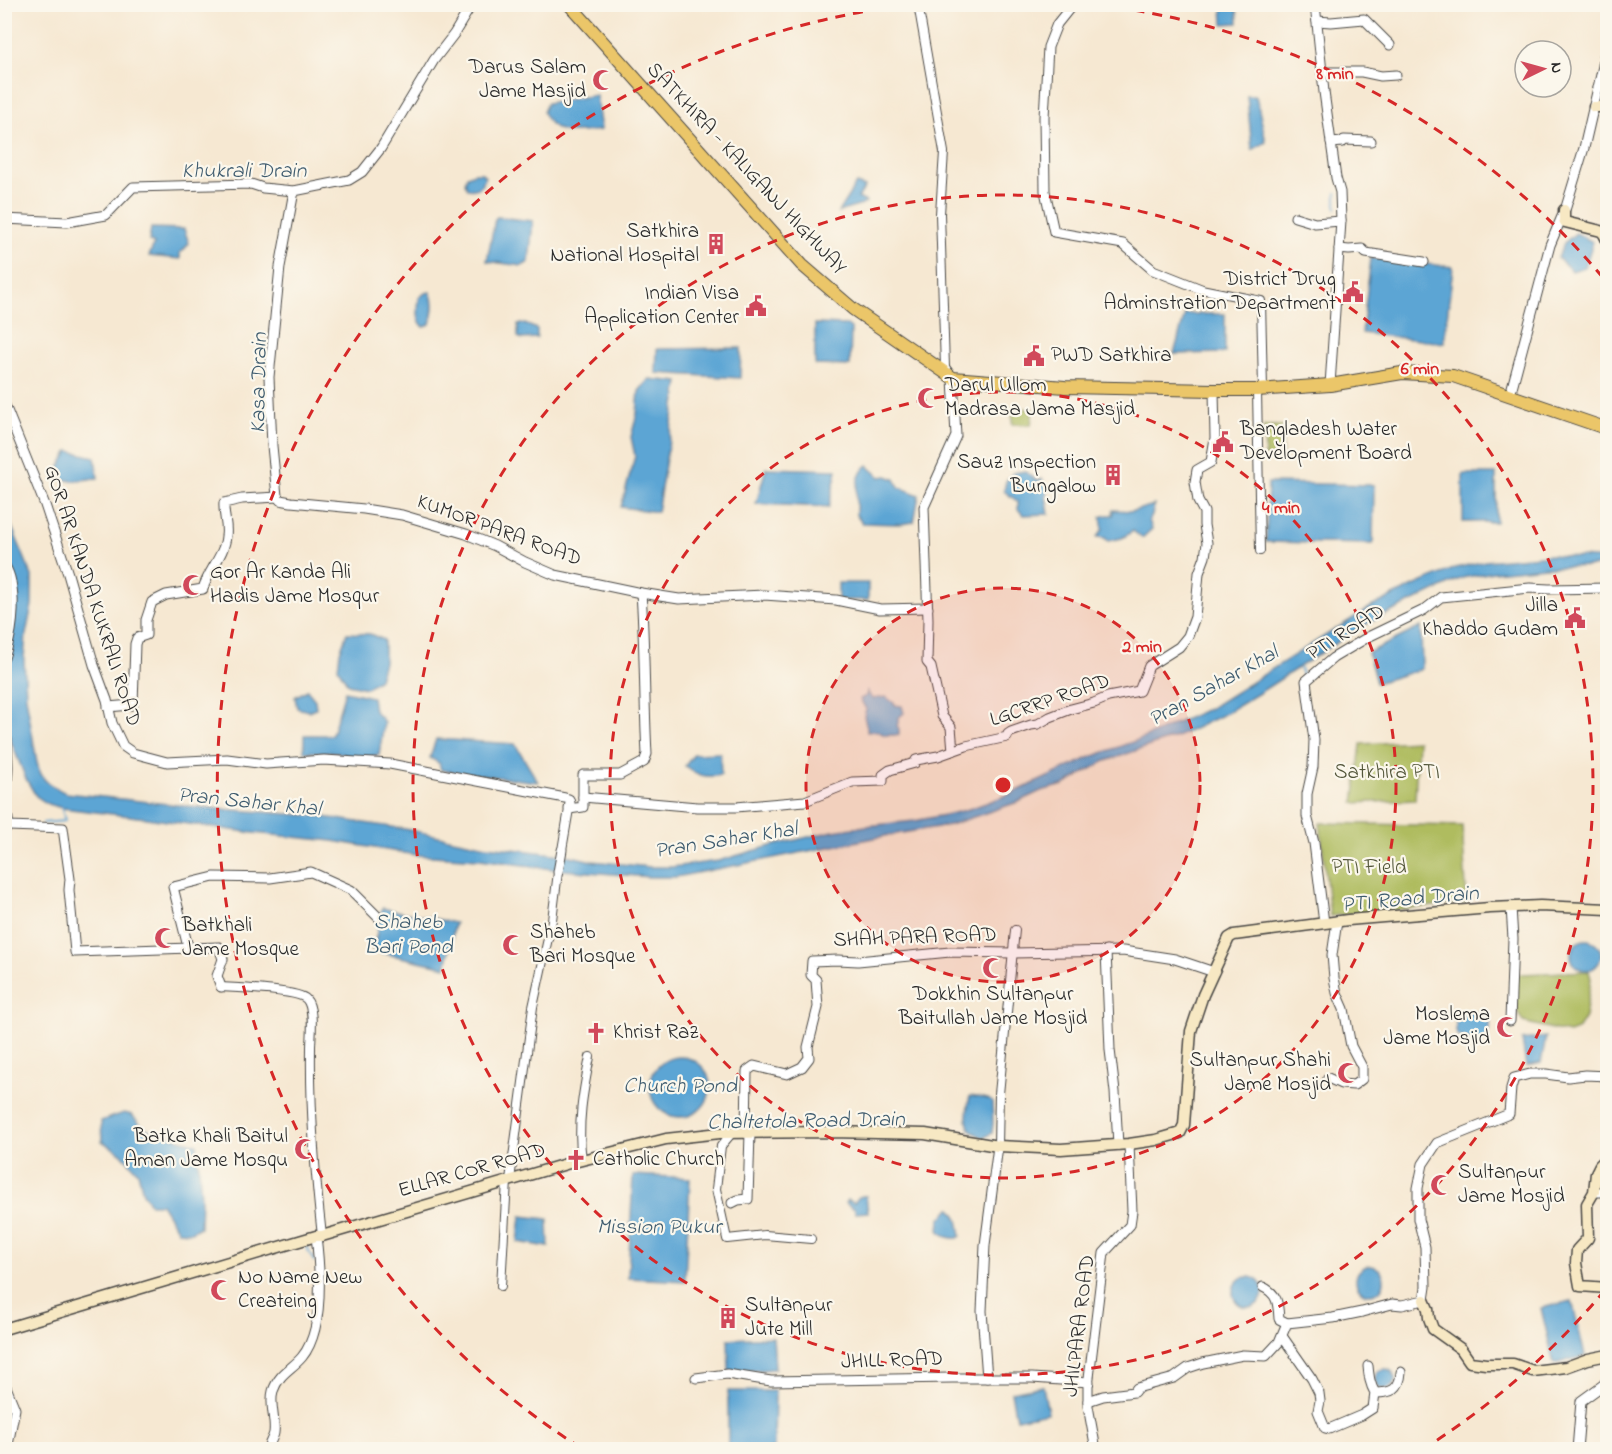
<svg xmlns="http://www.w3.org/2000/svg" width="1612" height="1454" font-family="'Indie Flower',sans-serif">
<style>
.green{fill:#afbc5e;stroke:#6d7444;stroke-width:1.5}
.water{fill:#5ca5d4;stroke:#446880;stroke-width:1.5}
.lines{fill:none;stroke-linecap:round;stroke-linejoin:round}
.stream{stroke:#5ca5d4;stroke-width:2}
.minor-casing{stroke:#494744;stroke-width:10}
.tertiary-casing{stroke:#494744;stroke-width:11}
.secondary-casing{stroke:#494744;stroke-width:13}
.trunk-casing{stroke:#494744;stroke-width:14}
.minor{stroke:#fff;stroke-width:8}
.tertiary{stroke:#fff;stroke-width:9}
.secondary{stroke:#f7e8c3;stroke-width:10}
.trunk{stroke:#ebc669;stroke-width:12}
.ring{fill:none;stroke:#d62828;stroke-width:3;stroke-dasharray:10 8}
.labels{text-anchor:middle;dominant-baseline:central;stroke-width:4.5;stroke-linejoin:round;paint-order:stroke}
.poi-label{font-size:21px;fill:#2b2b2b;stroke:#fbf7ec;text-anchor:start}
.street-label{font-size:21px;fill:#2b2b2b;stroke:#fbf7ec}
.park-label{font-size:21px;fill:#53563a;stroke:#fbf7ec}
.water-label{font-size:22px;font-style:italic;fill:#3f5c6f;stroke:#fbf7ec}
.centre{fill:#d62828;stroke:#fbf7ec;stroke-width:3}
.ring-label{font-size:18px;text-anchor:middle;font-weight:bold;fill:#d62828;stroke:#fbf7ec;stroke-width:4.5;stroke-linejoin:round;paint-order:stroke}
</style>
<rect width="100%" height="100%" fill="#fbf7ec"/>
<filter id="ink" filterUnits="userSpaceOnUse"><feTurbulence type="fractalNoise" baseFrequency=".0167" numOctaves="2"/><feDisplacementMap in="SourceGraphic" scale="12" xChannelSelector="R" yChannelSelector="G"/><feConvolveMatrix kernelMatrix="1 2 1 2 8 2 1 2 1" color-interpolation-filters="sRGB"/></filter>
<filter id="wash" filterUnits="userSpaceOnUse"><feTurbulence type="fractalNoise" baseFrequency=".008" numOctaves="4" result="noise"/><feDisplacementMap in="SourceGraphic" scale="24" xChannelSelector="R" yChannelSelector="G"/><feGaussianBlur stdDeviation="1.35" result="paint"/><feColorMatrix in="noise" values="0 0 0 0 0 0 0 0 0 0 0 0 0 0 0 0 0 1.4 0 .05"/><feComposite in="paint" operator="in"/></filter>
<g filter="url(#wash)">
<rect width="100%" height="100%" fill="#f6e8d2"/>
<g class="green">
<polygon points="1013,408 1033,409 1031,425 1012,424"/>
<polygon points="1264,426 1282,426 1282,456 1265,457"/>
<polygon points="1418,741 1415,800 1354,803 1361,744"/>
<polygon points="1320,823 1462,826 1467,903 1330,916"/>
<path d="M1589,971L1591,979L1585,1017L1577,1030L1569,1033L1523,1022C1513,1008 1515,993 1515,976L1521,974Z"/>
</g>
<g class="water">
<polygon points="1222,5 1237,5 1238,23 1223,24"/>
<path d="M596,95L601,130C577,133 554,138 543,112L547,103Z"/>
<polygon points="1247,96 1256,96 1266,142 1252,150"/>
<path d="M474,173H482L485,177C482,186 478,191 468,189L465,183L467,176Z"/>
<polygon points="856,184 865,187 858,198 866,202 862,205 838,212"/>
<polygon points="497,217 533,221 529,262 522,266 487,261 495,219"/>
<polygon points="151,228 184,229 189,243 183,251 180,252 180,259 149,256 154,244 149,241"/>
<polygon points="1576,233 1593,242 1585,267 1572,271 1558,258 1564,243"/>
<polygon points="1371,258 1453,267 1444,343 1362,333"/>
<path d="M430,292C435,302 433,313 430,324L424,327C416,320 418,308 419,298L425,293Z"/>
<polygon points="1185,314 1225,314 1225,353 1174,354"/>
<polygon points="518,324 525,324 537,329 537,338 522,339 518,337"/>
<polygon points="815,324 847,325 851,328 850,366 815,365"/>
<polygon points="741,348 740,378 656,373 657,349"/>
<polygon points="649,379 679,382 657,512 621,507 635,456 631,437 637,414 639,391"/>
<polygon points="69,451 95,457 98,478 72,481 62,479 59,468"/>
<path d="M868,465C871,471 877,472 880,477L887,476L895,479L899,487L919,495L914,522L900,524L862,523L856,515C857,500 853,475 868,465Z"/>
<polygon points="766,468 837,470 829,507 756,504"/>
<polygon points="1025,471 1037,481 1042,479 1048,489 1046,496 1049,514 1023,515 1018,509 1018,502 1004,491 1006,481 1013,473"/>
<rect x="1463" y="474" width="33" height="48"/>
<polygon points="1268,483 1374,485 1373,544 1266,542"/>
<polygon points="1154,505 1152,516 1149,520 1152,529 1142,538 1133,531 1122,538 1108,541 1105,538 1097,537 1103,529 1101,517 1107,515 1113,515 1113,510 1133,511"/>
<path d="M4,508L32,576V605L26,634L24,659L26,696L37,763C42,782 49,785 66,793L205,808L317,816L405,829L487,846L571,856L592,861L650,867H672L718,861L767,847L833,831L866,826L914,821L954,813L972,808L1013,793L1091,757L1146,737L1212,707L1371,607L1418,584L1456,568L1485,561L1551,555L1607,559L1608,566L1546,567L1493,572L1462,578L1364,625L1259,693L1224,714L1179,736L1103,762L1064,785L1041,791L1018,802L950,825L890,835L676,877H650L551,869L480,859L416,855L333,841L253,833L146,818L62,808L48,804L36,796L26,779L10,739L7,723L5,677L11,640L14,601L5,562Z"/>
<rect x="838" y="583" width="30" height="17"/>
<polygon points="1421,627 1422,669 1376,683 1368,653"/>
<polygon points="347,633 370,634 384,640 384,662 379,679 366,688 348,684 338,668 340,652"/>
<polygon points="307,690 315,700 316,708 308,711 297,708 295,697"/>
<polygon points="345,691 372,697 374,711 381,718 384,723 379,755 359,759 336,752 304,752 304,735 332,735"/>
<polygon points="867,691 872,699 886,697 894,703 894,705 902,706 904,713 897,719 899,721 897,725 899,729 899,735 885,735 877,731 867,732 867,728 864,716 866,709 860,699 866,696"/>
<polygon points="436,739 515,744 538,782 441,770 439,763 430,758"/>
<path d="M720,753L721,775C706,778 698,776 685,766L694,754Z"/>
<polygon points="382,908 455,923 446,967 373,951"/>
<circle cx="1586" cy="955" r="15"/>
<path d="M1464,1011C1474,1015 1478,1011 1486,1014C1491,1021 1490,1031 1486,1038C1477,1042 1466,1039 1457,1035C1455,1029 1455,1017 1460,1012Z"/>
<polygon points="1546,1037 1541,1063 1526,1066 1522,1040"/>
<circle cx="680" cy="1087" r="30"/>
<path d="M970,1096L988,1099L992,1102L993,1123L992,1133L984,1138C972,1132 967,1131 967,1116C967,1109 968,1103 970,1096Z"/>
<polygon points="124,1113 132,1115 141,1125 151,1131 197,1144 201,1197 200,1227 191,1232 178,1231 161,1204 150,1204 143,1193 138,1172 121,1153 102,1141 101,1121"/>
<polygon points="633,1175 690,1178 685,1281 628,1278"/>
<polygon points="863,1196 866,1196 868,1212 855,1213 855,1209 848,1205 846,1203 848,1200 854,1203 859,1197"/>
<path d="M950,1208C959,1216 959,1224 961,1236L958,1238C950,1239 944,1237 939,1230L940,1220Z"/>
<polygon points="521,1216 548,1219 549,1247 518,1242"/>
<circle cx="1370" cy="1280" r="14"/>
<circle cx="1248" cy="1292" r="15"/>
<polygon points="1572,1301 1585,1356 1554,1364 1541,1308"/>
<polygon points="773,1337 775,1369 729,1372 728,1339"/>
<circle cx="1385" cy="1379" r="10"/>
<polygon points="1043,1386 1048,1413 1016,1419 1011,1392"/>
<polygon points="728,1391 775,1391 774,1449 728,1449"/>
</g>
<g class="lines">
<g class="stream">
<polyline points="1607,23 1608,5"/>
<polyline points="1336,193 1336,208"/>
<polyline points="1300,669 1304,680"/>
<polyline points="43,823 65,821 62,808"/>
<polyline points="304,1243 314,1261"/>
</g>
</g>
</g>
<g filter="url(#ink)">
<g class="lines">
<defs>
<g id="minor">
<polyline points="918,4 944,152 940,214 945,367 950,374"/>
<polyline points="1201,289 1261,301 1263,389"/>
<polyline points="1257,390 1260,551"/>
<polyline points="562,850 569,809"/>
<path d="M221,987C236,988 298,990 306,999C315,1008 311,1036 311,1048C310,1111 315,1174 322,1236"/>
<polyline points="732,1133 721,1146 716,1189 727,1239 765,1235 811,1239"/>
<polyline points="998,1146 999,1094 1015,930"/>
<path d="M582,1160C577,1124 583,1092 590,1057"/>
<polyline points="510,1180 533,1007 552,920 558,872"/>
<polyline points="501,1286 507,1181"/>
</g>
<g id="tertiary">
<polyline points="472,4 454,34 434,60 381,148 362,172 349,180 294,191 280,267 269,377 272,446 277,496 280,500 291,502 364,509 402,515 466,534 495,546 525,562 555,575 641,593 679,599 764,595 836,600 880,609 928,608"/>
<polyline points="1073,4 1057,24 1048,47 1044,117 1045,191 1054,232 1123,244 1153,270 1201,289"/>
<polyline points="1315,4 1324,92 1336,178 1340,192 1341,221 1330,385"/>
<polyline points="1317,21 1331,22 1364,19 1390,45"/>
<polyline points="1322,72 1362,72 1381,76 1396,75"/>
<polyline points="1331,143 1343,142 1344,140 1371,141"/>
<polyline points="1295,217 1315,223 1341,221"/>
<polyline points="4,219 67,222 106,215 133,187 251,184 263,188 294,191"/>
<polyline points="1339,249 1349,250 1362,249 1366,253 1424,262"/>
<polyline points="953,378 956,436 924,507 928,620 927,662 931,667 942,716 951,727 953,751"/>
<polyline points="1510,395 1550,245 1566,207 1584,148 1603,66 1608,26"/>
<path d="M4,403L45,505L68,574L94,665L107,700L112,723L123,746L133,753L167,762L227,759L266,764L324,760L390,764L565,798L569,799L570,803L569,809L583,807V775H620L644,762L647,754C644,700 645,647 641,593"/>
<path d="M4,564C7,569 10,576 11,582C16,606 12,635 4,658"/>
<path d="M108,707L131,705L133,704L135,644L137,638L146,635V620L152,602L166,595L203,589C208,571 225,554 226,536C228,525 223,514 224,503L242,499L278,497"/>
<polyline points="4,734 7,740 8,767 7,789 5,799 9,826 63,828 70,879 69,890 75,952 219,947 223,959 217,976 221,987"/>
<polyline points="583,797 697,807 736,807 805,801 852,782 883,781 883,775 890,770 915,763 916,760 938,756 966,746 1007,737 1008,734 1011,732 1031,725 1038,724 1050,717 1071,709 1094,703 1108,697 1139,691 1149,666 1179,647 1188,636 1195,617 1199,573 1205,557 1207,543 1204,525 1204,512 1198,501 1195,482 1197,470 1211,462 1215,438 1214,390"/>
<polyline points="558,872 562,850"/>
<polyline points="1324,923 1314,843 1307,816 1307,794 1313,767 1314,740 1306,681 1333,658 1368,637 1424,610 1441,597 1530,588 1549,589 1608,588"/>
<polyline points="188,947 173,887 214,877 270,878 311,872 351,890 378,917"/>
<polyline points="1106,951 1110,1050 1115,1092 1118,1145"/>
<polyline points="1510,1021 1513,939 1511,907"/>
<polyline points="1328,1078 1341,1084 1354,1085 1362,1079 1362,1067 1351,1046 1344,1009 1337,993 1334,978 1332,955 1337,921"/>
<polyline points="746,1133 747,1071 754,1066 787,1074 802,1067 809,1058 808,1047 818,1007 816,980 811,975 812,961 838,960 858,961 950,952 1013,953 1123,951 1175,959 1214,972"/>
<polyline points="1594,1192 1608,1192"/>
<polyline points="732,1203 738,1200 748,1199 750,1133"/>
<path d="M1263,1287C1278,1294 1278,1304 1279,1319L1287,1323"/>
<path d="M1282,1336L1312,1379L1319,1393L1320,1401L1318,1411L1325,1428L1329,1429L1362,1415L1373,1408L1375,1393C1370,1384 1369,1377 1368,1366"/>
<polyline points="696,1378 727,1374 771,1381 952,1378 1032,1378 1089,1382"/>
<polyline points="987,1378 982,1311 985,1245 998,1146"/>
<polyline points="4,1382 15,1409 7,1450"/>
<path d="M1375,1393C1391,1393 1400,1390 1401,1372"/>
<polyline points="1088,1401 1103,1396 1134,1392 1137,1388 1174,1378 1188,1368 1203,1363 1243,1355 1266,1356 1279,1342 1287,1323 1333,1318 1362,1312 1392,1304 1402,1305 1424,1300 1426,1287 1425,1247 1418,1219 1418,1188 1423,1164 1437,1143 1509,1114 1511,1088 1514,1078 1530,1074 1546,1074 1568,1077 1585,1075 1608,1076"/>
<path d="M267,1450C269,1444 273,1438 274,1433C276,1420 269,1404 273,1391C279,1373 292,1369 302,1357C325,1329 320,1269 316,1236"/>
<polyline points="1096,1450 1088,1406 1088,1386 1104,1253 1130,1225 1132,1211 1129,1144"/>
<polyline points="1577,1450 1581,1401 1603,1385 1608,1379"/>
</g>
<g id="secondary">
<polyline points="1594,107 1608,107"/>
<polyline points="1564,210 1564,220 1565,222 1601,231 1604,234 1608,242"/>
<polyline points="1608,1157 1600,1165 1596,1173 1594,1192 1587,1204 1588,1238 1577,1250 1576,1263 1580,1286 1608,1288"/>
<polyline points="1424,1300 1428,1309 1429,1318 1433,1329 1461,1349 1470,1362 1486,1364 1513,1364 1533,1371 1566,1367 1588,1359 1608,1355"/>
<polyline points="4,1329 316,1236 322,1236 566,1164 666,1139 720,1133 831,1132 925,1134 998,1146 1061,1149 1129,1144 1156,1140 1180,1133 1184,1125 1191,1031 1203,995 1229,938 1234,935 1348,920 1490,908 1540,906 1608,909"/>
</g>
<polyline id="trunk" points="569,4 802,265 853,309 953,378 1065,387 1214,390 1257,390 1330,385 1402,373 1453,376 1608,429"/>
</defs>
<use href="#minor" class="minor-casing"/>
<use href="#tertiary" class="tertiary-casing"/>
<use href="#secondary" class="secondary-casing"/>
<use href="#trunk" class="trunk-casing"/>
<use href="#minor" class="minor"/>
<use href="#tertiary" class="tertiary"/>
<use href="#secondary" class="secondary"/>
<use href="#trunk" class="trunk"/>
</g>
</g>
<circle cx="1003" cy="785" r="197" fill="#d62828" fill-opacity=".12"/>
<g class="ring">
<circle cx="1003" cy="785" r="197"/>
<circle cx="1003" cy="785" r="393"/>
<circle cx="1003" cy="785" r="590"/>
<path d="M1605 1290A786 786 0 0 1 1425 1448M581 1448A786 786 0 0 1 907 5M1099 5A786 786 0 0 1 1605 280"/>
</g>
<defs>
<symbol id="mosque-bare" viewBox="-9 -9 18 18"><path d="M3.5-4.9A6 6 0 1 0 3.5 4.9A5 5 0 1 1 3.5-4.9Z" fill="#d1495b" stroke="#fbf7ec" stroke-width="2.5" paint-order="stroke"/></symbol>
<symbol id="building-bare" viewBox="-9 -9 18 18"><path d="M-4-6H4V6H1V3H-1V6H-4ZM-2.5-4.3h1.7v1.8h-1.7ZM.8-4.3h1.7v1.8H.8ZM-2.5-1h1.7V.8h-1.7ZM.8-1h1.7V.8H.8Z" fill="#d1495b" stroke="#fbf7ec" stroke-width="2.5" paint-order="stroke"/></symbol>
<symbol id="civic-bare" viewBox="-9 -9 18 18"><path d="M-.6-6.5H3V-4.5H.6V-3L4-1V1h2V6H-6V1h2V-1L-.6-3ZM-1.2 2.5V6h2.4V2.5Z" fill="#d1495b" stroke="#fbf7ec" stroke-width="2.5" paint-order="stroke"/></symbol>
<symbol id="church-bare" viewBox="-9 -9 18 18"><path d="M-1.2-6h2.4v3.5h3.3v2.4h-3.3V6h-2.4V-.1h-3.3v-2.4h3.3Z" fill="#d1495b" stroke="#fbf7ec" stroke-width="2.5" paint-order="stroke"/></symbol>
</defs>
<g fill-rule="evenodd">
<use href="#mosque-bare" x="588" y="65" width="30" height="30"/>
<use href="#building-bare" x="701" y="229" width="30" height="30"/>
<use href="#civic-bare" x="1338" y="277" width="30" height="30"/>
<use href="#civic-bare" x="741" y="291" width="30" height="30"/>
<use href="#civic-bare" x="1019" y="341" width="30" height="30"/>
<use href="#mosque-bare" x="913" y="383" width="30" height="30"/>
<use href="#civic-bare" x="1208" y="427" width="30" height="30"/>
<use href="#building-bare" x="1098" y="460" width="30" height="30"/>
<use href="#mosque-bare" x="178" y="570" width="30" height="30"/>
<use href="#civic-bare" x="1560" y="603" width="30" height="30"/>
<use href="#mosque-bare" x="150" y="923" width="30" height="30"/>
<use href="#mosque-bare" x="498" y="930" width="30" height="30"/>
<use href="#mosque-bare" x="978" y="953" width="30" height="30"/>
<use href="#mosque-bare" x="1492" y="1012" width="30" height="30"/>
<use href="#church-bare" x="581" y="1018" width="30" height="30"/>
<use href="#mosque-bare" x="1333" y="1058" width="30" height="30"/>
<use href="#mosque-bare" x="290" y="1134" width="30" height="30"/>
<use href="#church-bare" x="561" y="1145" width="30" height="30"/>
<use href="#mosque-bare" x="1426" y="1170" width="30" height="30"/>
<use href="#mosque-bare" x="206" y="1275" width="30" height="30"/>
<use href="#building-bare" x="713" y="1303" width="30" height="30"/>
</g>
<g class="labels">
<g class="poi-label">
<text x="586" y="68" text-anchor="end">Darus Salam<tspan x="586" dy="24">Jame Masjid</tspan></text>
<text x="699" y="232" text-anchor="end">Satkhira<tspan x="699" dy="24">National Hospital</tspan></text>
<text x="1336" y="280" text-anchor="end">District Drug<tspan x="1336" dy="24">Adminstration Department</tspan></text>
<text x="739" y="294" text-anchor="end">Indian Visa<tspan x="739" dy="24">Application Center</tspan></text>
<text x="1051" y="356">PWD Satkhira</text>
<text x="945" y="386">Darul Ullom<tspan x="945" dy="24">Madrasa Jama Masjid</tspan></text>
<text x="1240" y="430">Bangladesh Water<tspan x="1240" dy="24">Development Board</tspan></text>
<text x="1096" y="463" text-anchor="end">Sauz Inspection<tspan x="1096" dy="24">Bungalow</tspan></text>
<text x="210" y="573">Gor Ar Kanda Ali<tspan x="210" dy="24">Hadis Jame Mosqur</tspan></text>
<text x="1558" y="606" text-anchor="end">Jilla<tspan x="1558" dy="24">Khaddo Gudam</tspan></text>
<text x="182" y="926">Batkhali<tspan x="182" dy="24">Jame Mosque</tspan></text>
<text x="530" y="933">Shaheb<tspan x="530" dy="24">Bari Mosque</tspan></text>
<text x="993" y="995" text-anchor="middle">Dokkhin Sultanpur<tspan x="993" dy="24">Baitullah Jame Mosjid</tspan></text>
<text x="1490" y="1015" text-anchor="end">Moslema<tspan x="1490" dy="24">Jame Mosjid</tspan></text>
<text x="613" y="1033">Khrist Raz</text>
<text x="1331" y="1061" text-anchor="end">Sultanpur Shahi<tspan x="1331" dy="24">Jame Mosjid</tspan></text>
<text x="288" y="1137" text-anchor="end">Batka Khali Baitul<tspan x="288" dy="24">Aman Jame Mosqu</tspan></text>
<text x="593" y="1160">Catholic Church</text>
<text x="1458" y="1173">Sultanpur<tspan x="1458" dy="24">Jame Mosjid</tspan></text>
<text x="238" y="1278">No Name New<tspan x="238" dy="24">Createing</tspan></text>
<text x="745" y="1306">Sultanpur<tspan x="745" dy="24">Jute Mill</tspan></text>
</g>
<g class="street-label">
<text transform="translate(746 169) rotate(47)">SATKHIRA - KALIGANJ HIGHWAY</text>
<text transform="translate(499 531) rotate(20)">KUMOR PARA ROAD</text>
<text transform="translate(92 596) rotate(72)">GOR AR KANDA KUKRALI ROAD</text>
<text transform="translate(1346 633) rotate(-32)">PTI ROAD</text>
<text transform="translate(1050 701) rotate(-19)">LGCRRP ROAD</text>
<text transform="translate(915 938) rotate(-2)">SHAH PARA ROAD</text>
<text transform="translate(472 1171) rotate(-16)">ELLAR COR ROAD</text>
<text transform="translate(1080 1326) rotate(-83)">JHILPARA ROAD</text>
<text transform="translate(892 1361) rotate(-2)">JHILL ROAD</text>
</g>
<g class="park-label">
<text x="1387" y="773">Satkhira PTI</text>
<text x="1369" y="868">PTI Field</text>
</g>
<g class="water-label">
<text x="244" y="172">Khukrali Drain</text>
<text transform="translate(260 383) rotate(-89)">Kasa Drain</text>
<text transform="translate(1214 687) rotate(-29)">Pran Sahar Khal</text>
<text transform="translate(249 803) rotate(6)">Pran Sahar Khal</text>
<text transform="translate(726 841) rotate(-9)">Pran Sahar Khal</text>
<text transform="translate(1410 900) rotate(-5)">PTI Road Drain</text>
<text x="408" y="923">Shaheb<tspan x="408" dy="25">Bari Pond</tspan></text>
<text x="680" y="1087">Church Pond</text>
<text transform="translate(806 1122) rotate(-1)">Chaltetola Road Drain</text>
<text x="659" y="1228">Mission Pukur</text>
</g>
</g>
<circle cx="1003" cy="785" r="9" class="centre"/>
<g class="ring-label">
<text x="1335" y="79">8 min</text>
<text x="1420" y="374">6 min</text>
<text x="1281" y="513">4 min</text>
<text x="1142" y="652">2 min</text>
</g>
<rect width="1612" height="1454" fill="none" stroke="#fbf7ec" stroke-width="24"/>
<g transform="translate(1543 69) rotate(85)"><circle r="28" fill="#fbf7ec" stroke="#a8a59f" stroke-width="1.5"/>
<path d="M0-4.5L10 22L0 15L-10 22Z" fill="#d1495b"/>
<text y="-9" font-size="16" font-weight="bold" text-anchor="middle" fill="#2b2b2b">N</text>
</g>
</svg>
